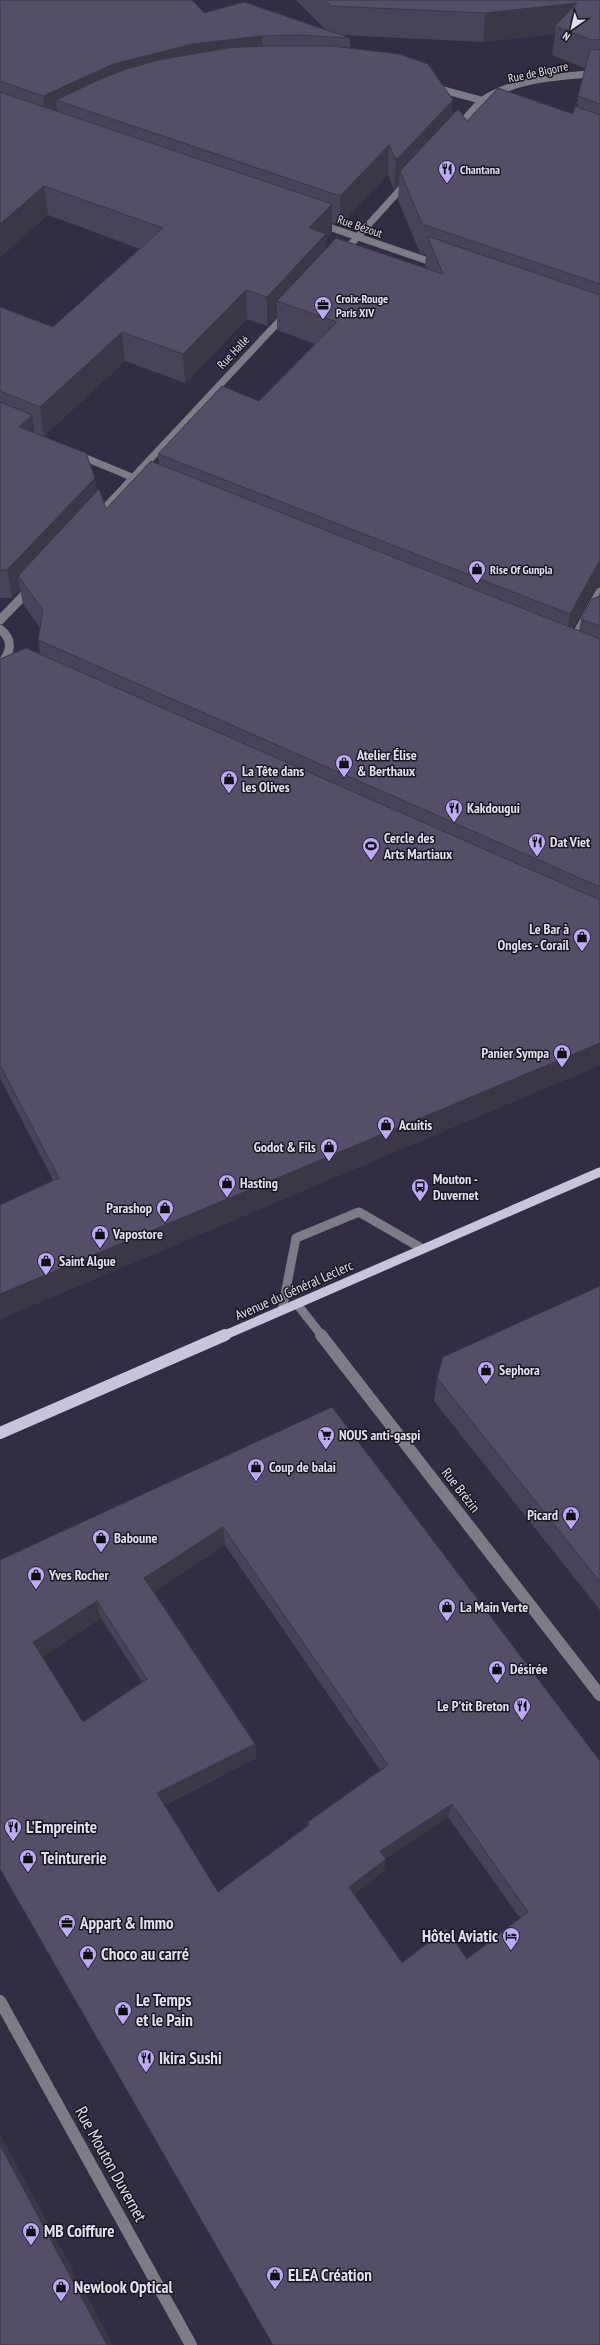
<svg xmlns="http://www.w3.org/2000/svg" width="600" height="2345" font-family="'PT Sans Narrow',sans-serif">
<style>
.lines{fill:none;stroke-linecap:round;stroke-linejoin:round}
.minor-far2{stroke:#7d7b86;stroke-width:7}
.minor-far1{stroke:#7d7b86;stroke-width:9}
.minor{stroke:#7d7b86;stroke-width:12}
.major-far1{stroke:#c9c4db;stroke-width:9}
.major{stroke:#c9c4db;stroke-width:12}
.wall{fill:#484358;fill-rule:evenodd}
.shaded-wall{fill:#3b3747}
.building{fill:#544e66;stroke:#3b3747;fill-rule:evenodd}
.labels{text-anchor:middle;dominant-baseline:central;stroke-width:3;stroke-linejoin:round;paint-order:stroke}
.far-street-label{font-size:12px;fill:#e2deed;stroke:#1a1721}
.far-poi-label{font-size:12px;font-weight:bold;fill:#e2deed;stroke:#1a1721;text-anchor:start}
.poi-label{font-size:14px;font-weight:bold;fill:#e2deed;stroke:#1a1721;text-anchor:start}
.street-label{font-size:14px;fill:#e2deed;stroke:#1a1721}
.near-poi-label{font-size:17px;font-weight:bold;fill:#e2deed;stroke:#1a1721;text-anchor:start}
.near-street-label{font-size:17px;fill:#e2deed;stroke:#1a1721}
</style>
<rect width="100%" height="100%" fill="#332d43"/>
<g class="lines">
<g class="minor-far2">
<polyline points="432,87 488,102"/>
<path d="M456,129C466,119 474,106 486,98C519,78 563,76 600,73"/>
<polyline points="320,224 437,264"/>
<polyline points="343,253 407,182"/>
<polyline points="76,454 139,480"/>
<polyline points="97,516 286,314"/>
</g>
<g class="minor-far1">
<polyline points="0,620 31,588"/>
<path d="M0,629C14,640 11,653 0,665"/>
<polyline points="572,643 600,592"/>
<polyline points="297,1304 322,1336"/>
<polyline points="282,1310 296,1238 359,1212 423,1249"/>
</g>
<g class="minor">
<polyline points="321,1335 600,1695"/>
<polyline points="0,2001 191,2345"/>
</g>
<polyline class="major-far1" points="223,1336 600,1172"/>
<polyline class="major" points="0,1433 225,1335"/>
</g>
<g class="wall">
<path d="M0,0L204,13L326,30L296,0H600V587L595,589L573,628L579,631L581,619L599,596L600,590V1065L0,1319V1205L53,1180L0,1078V659L40,654L38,640L40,628L23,604L20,589L12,598H0V307L53,327L140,249L48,215L0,257ZM555,34L552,55L585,68L578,96L577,107L573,114L467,121L451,116L350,48V38L341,35L483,42ZM388,174L394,190L399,185L398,200L420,253L426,255L425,265L427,269L326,249V240L332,233V223L340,225ZM277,316V330L315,344L259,401L158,454L159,465L106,509L97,491L44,436L125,361L185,383L247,319L267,326Z"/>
<polygon points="600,1286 600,1610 434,1401 437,1378"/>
<path d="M332,1407L600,1761V2345H273L0,1560ZM225,1545L380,1770L308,1822V1826L218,1892L165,1805L256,1758L255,1744L154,1592ZM101,1618L142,1682L83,1722L42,1657ZM448,1817L520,1918L467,1959L402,1963L354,1894L384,1871L385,1859Z"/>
</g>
<g class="shaded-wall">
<polygon points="577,3 555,26 555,34 483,42 485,13"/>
<polygon points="262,36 263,65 56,100 58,119 46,125 43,96 113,64 192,44"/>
<polygon points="453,100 451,130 400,171 399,185 394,190 396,160"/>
<polygon points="389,145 388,174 340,225 340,196"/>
<polygon points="44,186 48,215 0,257 0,224"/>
<polygon points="332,204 332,233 326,240 326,264 277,301 277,316 267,326 267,297 309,228"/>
<polygon points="246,290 247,319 185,383 183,354"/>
<polygon points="122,332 125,361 44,436 40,407"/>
<polygon points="32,415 36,444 19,427"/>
<polygon points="95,478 98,507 18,576 20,589 12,598 7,570"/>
<polygon points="600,560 600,587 595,589 565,643 570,614"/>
<polygon points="600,1043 600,1065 0,1319 0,1294"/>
<polygon points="223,1527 225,1545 148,1596 144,1578"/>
<polygon points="97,1601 101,1618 40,1659 33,1642"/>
<polygon points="255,1744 256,1758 161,1806 157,1793"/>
<polygon points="452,1804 448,1817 378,1863 380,1851"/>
<polygon points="386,1859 384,1871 348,1898 349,1887"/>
<polygon points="0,2134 113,2345 107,2345 0,2145"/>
</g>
<g class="building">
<polygon points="0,0 192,0 204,13 244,2 350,38 298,35 262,36 192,44 113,64 43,96 0,81"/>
<polygon points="325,0 600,0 600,39 592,40 555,26 577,3 485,13 331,6"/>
<polygon points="263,46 332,46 399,54 428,64 453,100 396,160 389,145 340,196 56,100 96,81 126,69 159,60 228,48"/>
<polygon points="600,49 600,104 578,96 590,50"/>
<polygon points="498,88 573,114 575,106 600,115 600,284 422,224 400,171 458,109 467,121"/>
<polygon points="0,92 332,204 309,228 326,234 267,297 246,290 183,354 122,332 40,407 0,391 0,307 53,327 163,228 44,186 0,224"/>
<polygon points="427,236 600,295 600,560 570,614 158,454 222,386 259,401 337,322 277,301 336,238 443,274"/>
<polygon points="0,402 32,415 19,427 86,453 95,478 7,570 0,570"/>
<polygon points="151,461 600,639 600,887 38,640 43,610 18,576 99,489 106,509"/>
<polygon points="600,596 600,626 581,619 592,599"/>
<polygon points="26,648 600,900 600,1043 0,1294 0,1205 59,1178 0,1065 0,659"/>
<polygon points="600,1286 600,1582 437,1378 443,1357"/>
<path d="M332,1407L600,1761V2345H273L0,1869V1560ZM223,1527L388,1765L308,1822L309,1825L218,1892L157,1793L255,1744L144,1578ZM97,1601L147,1679L83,1722L33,1642ZM452,1804L528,1912L467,1959L446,1929L402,1963L349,1887L386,1859L380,1851Z"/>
<polygon points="0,2145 107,2345 0,2345"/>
</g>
<defs>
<symbol id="restaurant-pin" viewBox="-11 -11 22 30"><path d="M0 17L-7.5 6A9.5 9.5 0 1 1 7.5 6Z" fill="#bda9f5" stroke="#1a1721"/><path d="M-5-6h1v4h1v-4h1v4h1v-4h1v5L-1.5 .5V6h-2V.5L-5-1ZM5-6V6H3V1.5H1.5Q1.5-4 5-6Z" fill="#111"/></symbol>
<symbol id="office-pin" viewBox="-11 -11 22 30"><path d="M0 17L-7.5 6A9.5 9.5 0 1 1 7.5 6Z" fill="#bda9f5" stroke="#1a1721"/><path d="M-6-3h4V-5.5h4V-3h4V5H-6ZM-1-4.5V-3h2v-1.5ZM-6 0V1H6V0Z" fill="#111"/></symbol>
<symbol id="shop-pin" viewBox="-11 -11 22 30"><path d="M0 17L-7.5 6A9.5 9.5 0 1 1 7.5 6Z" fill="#bda9f5" stroke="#1a1721"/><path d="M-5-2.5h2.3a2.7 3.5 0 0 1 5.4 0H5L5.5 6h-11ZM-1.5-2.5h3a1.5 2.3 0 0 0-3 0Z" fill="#111"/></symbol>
<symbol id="stadium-pin" viewBox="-11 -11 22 30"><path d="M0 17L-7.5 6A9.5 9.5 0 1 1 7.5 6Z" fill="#bda9f5" stroke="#1a1721"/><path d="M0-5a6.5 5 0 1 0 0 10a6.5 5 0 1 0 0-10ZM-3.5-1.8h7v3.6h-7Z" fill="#111"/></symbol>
<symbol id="bus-pin" viewBox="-11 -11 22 30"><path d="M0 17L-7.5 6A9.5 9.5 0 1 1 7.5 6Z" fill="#bda9f5" stroke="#1a1721"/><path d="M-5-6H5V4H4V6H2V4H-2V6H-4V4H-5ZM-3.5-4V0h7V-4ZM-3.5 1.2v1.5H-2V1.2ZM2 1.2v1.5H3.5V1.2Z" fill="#111"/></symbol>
<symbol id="supermarket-pin" viewBox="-11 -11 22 30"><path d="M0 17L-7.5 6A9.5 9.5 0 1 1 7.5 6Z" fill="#bda9f5" stroke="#1a1721"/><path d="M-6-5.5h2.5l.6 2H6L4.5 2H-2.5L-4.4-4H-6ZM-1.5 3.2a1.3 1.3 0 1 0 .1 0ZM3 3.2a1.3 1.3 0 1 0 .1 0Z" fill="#111"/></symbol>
<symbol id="hotel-pin" viewBox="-11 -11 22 30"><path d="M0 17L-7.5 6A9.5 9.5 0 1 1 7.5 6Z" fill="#bda9f5" stroke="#1a1721"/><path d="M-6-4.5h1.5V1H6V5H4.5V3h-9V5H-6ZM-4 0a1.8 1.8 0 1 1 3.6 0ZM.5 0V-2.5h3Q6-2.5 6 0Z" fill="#111"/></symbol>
</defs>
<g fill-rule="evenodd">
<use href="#restaurant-pin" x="437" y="159" width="20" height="27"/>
<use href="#office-pin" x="313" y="295" width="20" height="27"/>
<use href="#shop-pin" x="467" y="559" width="20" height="27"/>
<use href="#shop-pin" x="334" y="753" width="20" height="27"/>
<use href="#shop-pin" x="219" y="769" width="20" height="27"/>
<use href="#restaurant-pin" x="444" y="798" width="20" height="27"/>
<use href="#restaurant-pin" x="527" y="832" width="20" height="27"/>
<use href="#stadium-pin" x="361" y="836" width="20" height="27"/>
<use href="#shop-pin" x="572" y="927" width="20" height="27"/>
<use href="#shop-pin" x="552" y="1043" width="20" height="27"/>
<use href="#shop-pin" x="376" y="1115" width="20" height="27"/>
<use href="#shop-pin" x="319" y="1137" width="20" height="27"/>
<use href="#shop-pin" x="217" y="1173" width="20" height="27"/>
<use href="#bus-pin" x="410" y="1177" width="20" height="27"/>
<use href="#shop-pin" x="155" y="1198" width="20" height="27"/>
<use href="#shop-pin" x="90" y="1224" width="20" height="27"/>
<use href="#shop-pin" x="36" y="1251" width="20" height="27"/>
<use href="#shop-pin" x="476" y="1360" width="20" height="27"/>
<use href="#supermarket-pin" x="316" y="1425" width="20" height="27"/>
<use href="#shop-pin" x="246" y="1457" width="20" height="27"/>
<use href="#shop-pin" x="561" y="1505" width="20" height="27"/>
<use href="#shop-pin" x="91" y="1528" width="20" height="27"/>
<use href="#shop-pin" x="26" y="1565" width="20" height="27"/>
<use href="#shop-pin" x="437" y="1597" width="20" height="27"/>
<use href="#shop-pin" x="487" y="1659" width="20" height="27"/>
<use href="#restaurant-pin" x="512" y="1696" width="20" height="27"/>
<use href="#restaurant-pin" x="3" y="1817" width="20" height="27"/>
<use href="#shop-pin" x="18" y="1848" width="20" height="27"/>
<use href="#office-pin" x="57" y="1913" width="20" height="27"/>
<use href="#hotel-pin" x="501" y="1926" width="20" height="27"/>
<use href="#shop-pin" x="78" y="1944" width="20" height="27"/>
<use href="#shop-pin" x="113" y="2000" width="20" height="27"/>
<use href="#restaurant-pin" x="136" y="2048" width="20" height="27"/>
<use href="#shop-pin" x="21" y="2221" width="20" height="27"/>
<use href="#shop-pin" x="265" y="2265" width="20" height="27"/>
<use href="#shop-pin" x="51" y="2277" width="20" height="27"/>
</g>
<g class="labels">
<g class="far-street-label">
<text transform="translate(538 72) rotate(-12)">Rue de Bigorre</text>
<text transform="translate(360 226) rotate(19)">Rue Bézout</text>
<text transform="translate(233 352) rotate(-47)">Rue Hallé</text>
</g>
<g class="far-poi-label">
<text x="460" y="169">Chantana</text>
<text x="336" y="298">Croix-Rouge<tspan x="336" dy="14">Paris XIV</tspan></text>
<text x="490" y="569">Rise Of Gunpla</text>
</g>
<g class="poi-label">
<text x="357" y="755">Atelier Élise<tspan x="357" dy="16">&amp; Berthaux</tspan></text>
<text x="242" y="771">La Tête dans<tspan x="242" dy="16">les Olives</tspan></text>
<text x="467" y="808">Kakdougui</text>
<text x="384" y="838">Cercle des<tspan x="384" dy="16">Arts Martiaux</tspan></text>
<text x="550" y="842">Dat Viet</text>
<text x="569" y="929" text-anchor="end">Le Bar à<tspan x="569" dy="16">Ongles - Corail</tspan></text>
<text x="549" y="1053" text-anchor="end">Panier Sympa</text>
<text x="399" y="1125">Acuitis</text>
<text x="316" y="1147" text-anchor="end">Godot &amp; Fils</text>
<text x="433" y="1179">Mouton -<tspan x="433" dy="16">Duvernet</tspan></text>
<text x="240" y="1183">Hasting</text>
<text x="152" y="1208" text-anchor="end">Parashop</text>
<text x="113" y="1234">Vapostore</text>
<text x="59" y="1261">Saint Algue</text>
<text x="499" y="1370">Sephora</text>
<text x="339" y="1435">NOUS anti-gaspi</text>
<text x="269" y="1467">Coup de balai</text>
<text x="558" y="1515" text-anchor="end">Picard</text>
<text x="114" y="1538">Baboune</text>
<text x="49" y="1575">Yves Rocher</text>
<text x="460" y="1607">La Main Verte</text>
<text x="510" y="1669">Désirée</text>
<text x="509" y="1706" text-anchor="end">Le P'tit Breton</text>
</g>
<g class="street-label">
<text transform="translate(294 1290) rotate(-24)">Avenue du Général Leclerc</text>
<text transform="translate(461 1490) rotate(52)">Rue Brézin</text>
</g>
<g class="near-poi-label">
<text x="26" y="1827">L'Empreinte</text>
<text x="41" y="1858">Teinturerie</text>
<text x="80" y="1923">Appart &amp; Immo</text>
<text x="498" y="1936" text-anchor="end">Hôtel Aviatic</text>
<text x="101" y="1954">Choco au carré</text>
<text x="136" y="2000">Le Temps<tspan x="136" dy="20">et le Pain</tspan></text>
<text x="159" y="2058">Ikira Sushi</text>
<text x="44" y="2231">MB Coiffure</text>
<text x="288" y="2275">ELEA Création</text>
<text x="74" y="2287">Newlook Optical</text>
</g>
<g class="near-street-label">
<text transform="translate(111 2164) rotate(61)">Rue Mouton Duvernet</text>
</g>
</g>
<g transform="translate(572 28) rotate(214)" stroke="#1a1721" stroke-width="3" paint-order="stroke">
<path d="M0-3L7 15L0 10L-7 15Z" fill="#e2deed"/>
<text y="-6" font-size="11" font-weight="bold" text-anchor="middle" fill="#e2deed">N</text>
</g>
</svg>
